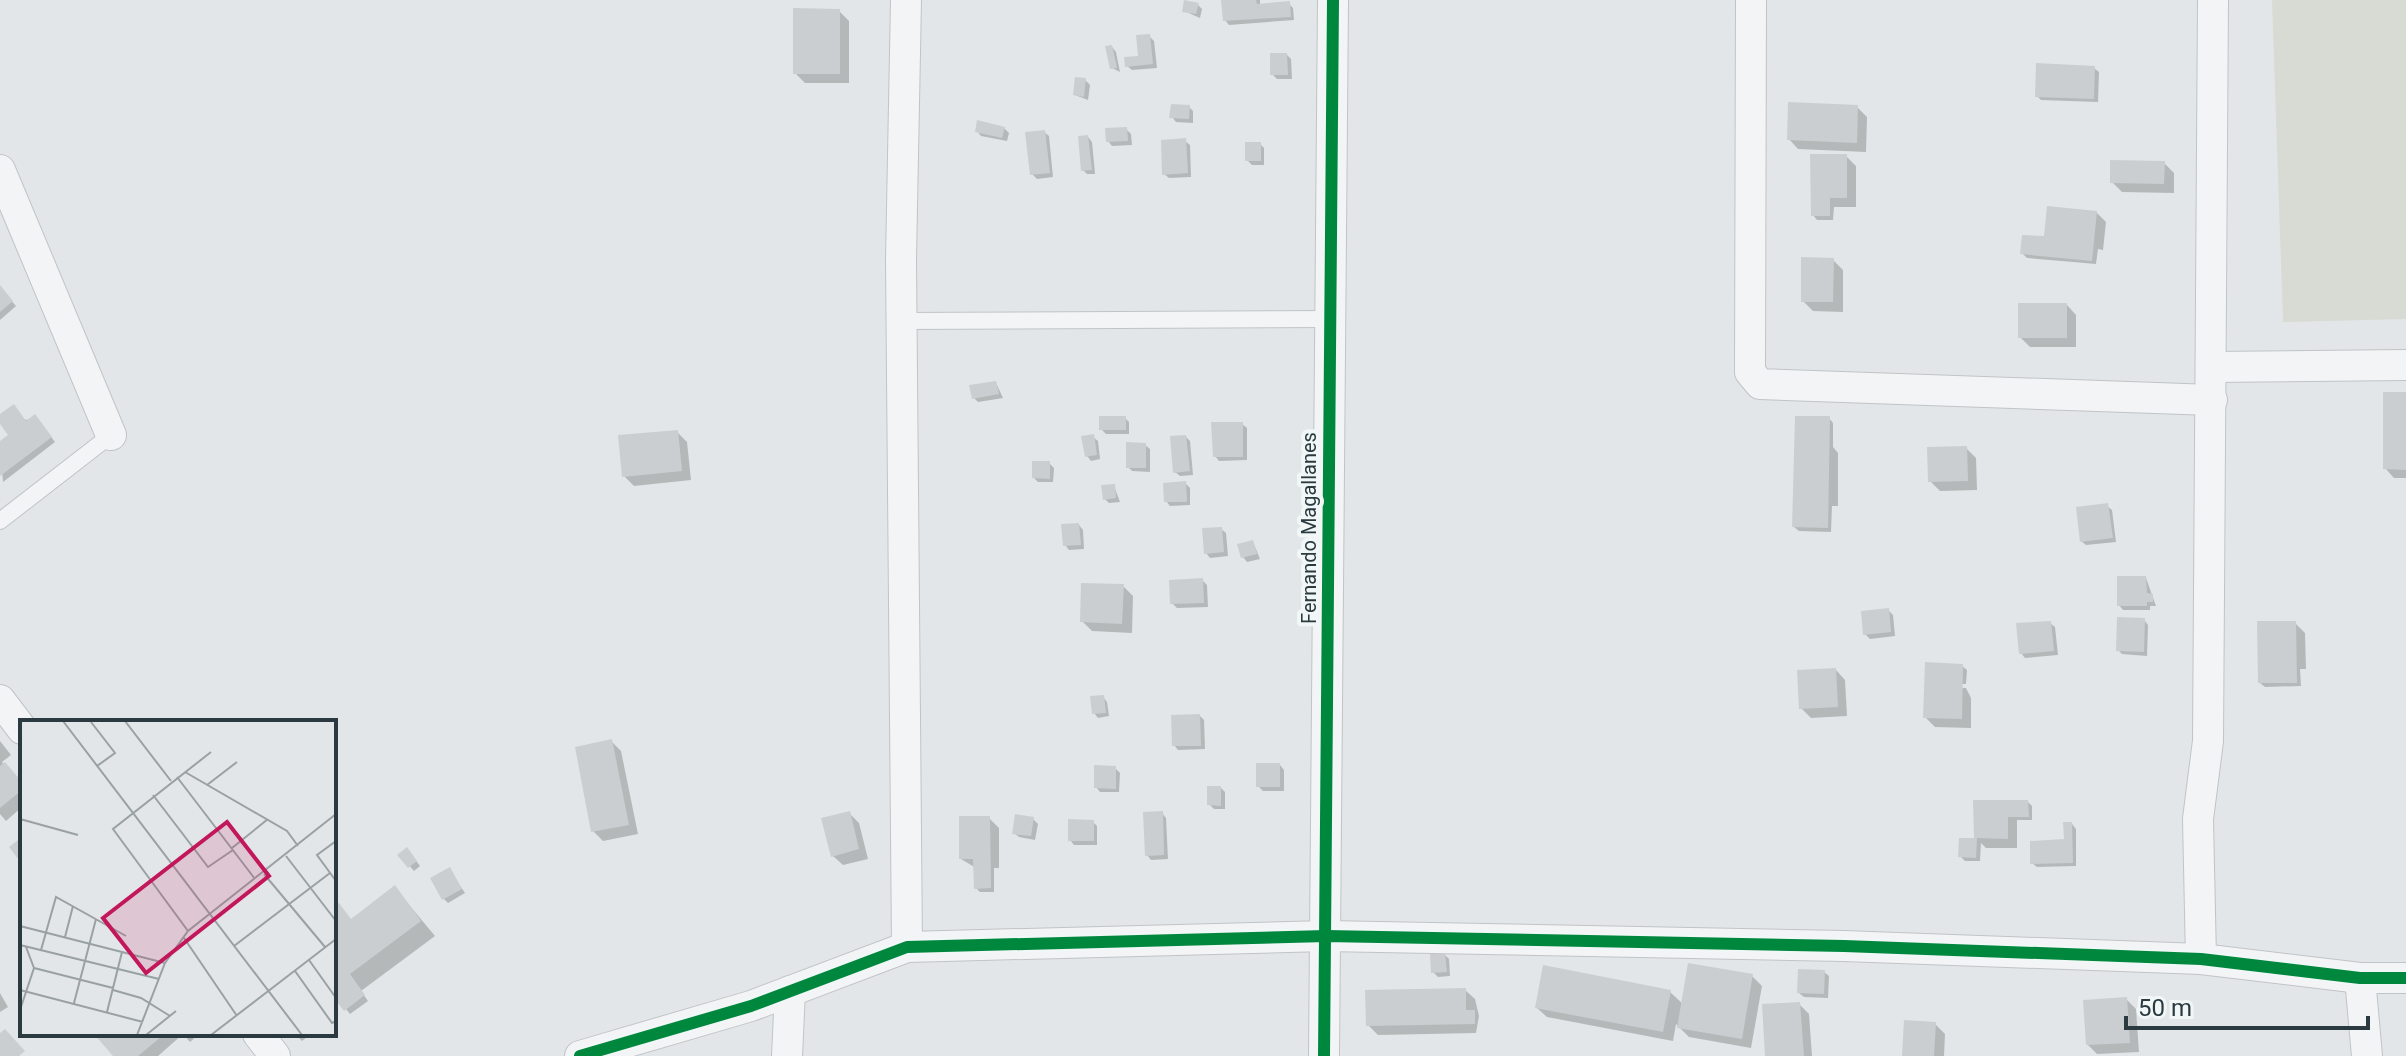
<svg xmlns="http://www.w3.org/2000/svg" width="2406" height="1056" font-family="Roboto,sans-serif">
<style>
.green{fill:#d7dbd4}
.shadow{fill:#0003}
.building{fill:#cbced0}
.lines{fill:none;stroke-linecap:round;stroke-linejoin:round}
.lane-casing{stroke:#c1c4c6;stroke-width:18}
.street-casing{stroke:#c1c4c6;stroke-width:32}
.lane{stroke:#f2f4f5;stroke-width:16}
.street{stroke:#f2f4f5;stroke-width:30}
.cycleway-casing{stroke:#f1f6f7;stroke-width:17}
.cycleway{stroke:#00873e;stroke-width:12}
.labels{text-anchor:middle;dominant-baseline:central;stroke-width:8;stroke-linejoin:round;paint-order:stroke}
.street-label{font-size:20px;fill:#2b3a40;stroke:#f1f6f7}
.inset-road{fill:none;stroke:#99a1a5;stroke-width:2}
.view{fill:#c2185b;fill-opacity:0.15;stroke:#c2185b;stroke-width:4}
.inset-edge{fill:none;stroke:#2b3a40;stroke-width:4}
</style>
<rect width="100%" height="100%" fill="#e3e6e8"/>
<polygon class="green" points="2272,0 2406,0 2406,319 2283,322"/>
<g class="shadow">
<polygon points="1223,0 1260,0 1260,6 1289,4 1293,8 1294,20 1229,25 1225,20"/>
<polygon points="1198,5 1202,9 1200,18 1184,11"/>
<polygon points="839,11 849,21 849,83 805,83 795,73"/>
<polygon points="1149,36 1154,41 1157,68 1132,70 1127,66 1140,57"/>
<polygon points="1112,47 1116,52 1120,72 1112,68"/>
<polygon points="1287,55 1291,59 1292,79 1277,79 1272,74"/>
<polygon points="2094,68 2099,72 2098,102 2041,100 2037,96"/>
<polygon points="1085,80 1090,85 1088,100 1075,95"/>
<polygon points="1189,107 1193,111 1193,123 1176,122 1172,117"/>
<polygon points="1857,107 1867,117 1866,152 1798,149 1789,139"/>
<polygon points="1004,128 1009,133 1007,141 981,136 977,131"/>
<polygon points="1126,129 1131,134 1132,145 1112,146 1108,141"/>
<polygon points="1044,132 1049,136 1053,177 1037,179 1032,174"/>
<polygon points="1088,137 1092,142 1095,174 1087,174 1083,170"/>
<polygon points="1185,141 1190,145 1191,177 1169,178 1164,174"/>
<polygon points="1260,144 1264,148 1264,165 1252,165 1247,160"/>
<polygon points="1846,156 1856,166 1856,207 1834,207 1833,220 1817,220 1813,215"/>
<polygon points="2164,163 2174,173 2174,193 2122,192 2112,182"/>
<polygon points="2096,212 2106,222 2103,250 2098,249 2096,264 2027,258 2022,253"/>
<polygon points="1833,260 1843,270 1843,312 1813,311 1803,301"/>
<polygon points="0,288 16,306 0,320"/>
<polygon points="2067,305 2076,315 2076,347 2030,347 2020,337"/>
<polygon points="996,383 1003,398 978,402 974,398"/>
<polygon points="2406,394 2406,478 2394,478 2385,468"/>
<polygon points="0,417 39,421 55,442 3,482 0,443 11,435"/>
<polygon points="1125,418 1129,422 1129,434 1106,434 1101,429"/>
<polygon points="1829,418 1833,423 1833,447 1838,453 1838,506 1832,506 1831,532 1799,531 1794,527"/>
<polygon points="1242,424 1247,428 1247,460 1219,461 1215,456"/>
<polygon points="677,432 687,442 691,480 634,486 624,476"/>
<polygon points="1093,437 1098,441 1100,459 1091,461 1087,456"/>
<polygon points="1186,437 1190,441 1193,475 1180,476 1175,472"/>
<polygon points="1145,445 1150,449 1150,472 1132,471 1128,467"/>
<polygon points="1966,448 1976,458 1977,490 1940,491 1930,481"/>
<polygon points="1049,463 1054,468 1053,482 1038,482 1034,478"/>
<polygon points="1185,483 1190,488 1190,505 1170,506 1166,501"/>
<polygon points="1114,486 1120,502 1109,503 1105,499"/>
<polygon points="2107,506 2112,510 2116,542 2086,545 2081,541"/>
<polygon points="1079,525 1083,530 1084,549 1069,550 1065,545"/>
<polygon points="1221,529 1226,533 1228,556 1210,558 1206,553"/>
<polygon points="1253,542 1260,559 1247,562 1243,557"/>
<polygon points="2146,578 2156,606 2150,606 2150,610 2123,610 2119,605"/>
<polygon points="1202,580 1207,585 1208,607 1177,608 1172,603"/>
<polygon points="1123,586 1133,596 1132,633 1092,631 1082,621"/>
<polygon points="1888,610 1893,615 1895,636 1870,639 1865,634"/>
<polygon points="2144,620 2148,625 2147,656 2122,654 2118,650"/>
<polygon points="2050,623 2055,627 2058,655 2025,658 2021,653"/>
<polygon points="2295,623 2305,633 2306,669 2300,669 2301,686 2265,687 2260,683"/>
<polygon points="1962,666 1967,670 1966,684 1926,683"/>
<polygon points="1836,670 1845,680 1847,716 1811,718 1801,708"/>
<polygon points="1926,687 1966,688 1971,698 1971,728 1935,727 1925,717"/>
<polygon points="1103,697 1107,702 1109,716 1098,718 1094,713"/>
<polygon points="1200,716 1204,720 1205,749 1178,750 1174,745"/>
<polygon points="0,741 11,755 2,762 22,783 22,807 6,821 0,814"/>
<polygon points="611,741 621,751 638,834 603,841 593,831"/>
<polygon points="1280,765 1284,770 1284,791 1263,791 1258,786"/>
<polygon points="1115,768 1120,773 1119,792 1100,792 1096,787"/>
<polygon points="1221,788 1225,792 1225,809 1214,809 1209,804"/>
<polygon points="1975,802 2028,802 2032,806 2032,820 2017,820 2017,848 1986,848 1981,843 1980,861 1965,861 1960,856 1976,840"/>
<polygon points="849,813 859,823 868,859 843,865 833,856"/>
<polygon points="1162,813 1166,818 1168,859 1151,860 1147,855"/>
<polygon points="989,818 999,828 999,868 994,868 994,892 980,892 976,888 976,868 961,859"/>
<polygon points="1033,819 1038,824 1035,840 1019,837 1014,833"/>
<polygon points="1093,822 1097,826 1097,845 1074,845 1070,840"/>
<polygon points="2072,824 2076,829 2076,866 2037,867 2032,863 2066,841"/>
<polygon points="411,854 420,866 414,871 400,855"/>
<polygon points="449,869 465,893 448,903 444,899"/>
<polygon points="395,888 435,936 361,991 368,1001 350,1014 334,994 334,909 351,921"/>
<polygon points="1445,955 1449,959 1450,976 1438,977 1433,972"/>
<polygon points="1824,972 1829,976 1828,998 1804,997 1799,993"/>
<polygon points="1752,976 1762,986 1751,1048 1689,1037 1676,1024 1673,1041 1547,1017 1537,1008 1670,992 1683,1004"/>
<polygon points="1465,990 1475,999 1479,1016 1476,1033 1378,1035 1368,1025"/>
<polygon points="0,993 8,1007 0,1012"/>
<polygon points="2126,999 2136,1009 2139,1052 2097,1054 2088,1045"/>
<polygon points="1799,1004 1809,1014 1812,1056 1767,1056"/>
<polygon points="1935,1024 1945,1034 1944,1056 1904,1056"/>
<polygon points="97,1034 199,1034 190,1042 183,1034 158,1056 115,1056"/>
<polygon points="295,1034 311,1034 302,1041"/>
</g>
<g class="building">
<polygon points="1184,0 1199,3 1196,14 1182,12"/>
<polygon points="1221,0 1256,0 1257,4 1290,1 1291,17 1223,21"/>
<polygon points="793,8 840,9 840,74 793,74"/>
<polygon points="1150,34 1153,64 1125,67 1124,57 1138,56 1136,35"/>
<polygon points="1112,45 1117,68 1110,69 1105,46"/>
<polygon points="1270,53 1287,53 1288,75 1270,75"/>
<polygon points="2036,63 2095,66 2094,99 2035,97"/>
<polygon points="1075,77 1086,78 1084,97 1073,95"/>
<polygon points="1788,102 1858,105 1857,143 1787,140"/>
<polygon points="1171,104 1190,105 1189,119 1169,118"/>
<polygon points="977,120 1005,127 1002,138 975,132"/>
<polygon points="1127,127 1128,141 1106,142 1105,128"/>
<polygon points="1045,130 1050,173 1030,175 1025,132"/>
<polygon points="1088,135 1092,170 1081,171 1078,136"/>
<polygon points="1186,138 1188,173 1162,175 1161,140"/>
<rect x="1245" y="142" width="16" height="19"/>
<polygon points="1810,154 1847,154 1847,198 1830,198 1830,216 1811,216"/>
<polygon points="2110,160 2165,161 2164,184 2110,183"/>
<polygon points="2047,206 2097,211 2092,261 2020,254 2022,235 2044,236"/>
<polygon points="1801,257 1834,258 1833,302 1801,302"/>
<polygon points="0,285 13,301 0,312"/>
<rect x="2018" y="303" width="49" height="35"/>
<polygon points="996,381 999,394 972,399 969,385"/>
<polygon points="2383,392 2406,392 2406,470 2383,469"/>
<polygon points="14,404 26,421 35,414 52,437 0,476 0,441 8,435 0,424 0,414"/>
<rect x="1099" y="416" width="27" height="14"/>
<polygon points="1795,416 1830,416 1828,528 1792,527"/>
<polygon points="1211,422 1243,422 1243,457 1213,457"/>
<polygon points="678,430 682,471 622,477 618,435"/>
<polygon points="1094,434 1097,455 1085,457 1081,436"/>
<polygon points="1186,435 1190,471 1173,473 1170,436"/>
<polygon points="1126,442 1146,443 1146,468 1126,468"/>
<polygon points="1967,446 1968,481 1928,482 1927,447"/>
<polygon points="1032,461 1050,461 1050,479 1032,478"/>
<polygon points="1186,481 1187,502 1164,502 1163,483"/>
<polygon points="1115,484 1116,498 1103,500 1101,485"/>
<polygon points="2108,503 2113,538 2080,542 2076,507"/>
<polygon points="1079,523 1081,545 1063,546 1061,524"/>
<polygon points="1222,527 1224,552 1204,554 1202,528"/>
<polygon points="1253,540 1257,554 1241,558 1237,544"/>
<polygon points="2117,576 2146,576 2147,593 2153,594 2153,602 2147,602 2147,606 2117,606"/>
<polygon points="1203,578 1204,603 1170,604 1169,580"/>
<polygon points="1081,583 1124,584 1122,624 1080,622"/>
<polygon points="1889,608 1891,632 1863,635 1861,611"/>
<polygon points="2117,617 2145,618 2144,652 2116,651"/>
<polygon points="2051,621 2054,651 2019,654 2016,623"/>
<polygon points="2257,621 2296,621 2297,683 2258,683"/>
<polygon points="1925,662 1963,664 1962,719 1923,718"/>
<polygon points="1836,668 1838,707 1799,709 1797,670"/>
<polygon points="1104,695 1106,713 1092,714 1090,696"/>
<polygon points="1200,714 1201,746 1172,746 1171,715"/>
<polygon points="612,739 629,825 591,832 575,747"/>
<polygon points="5,762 22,782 22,790 0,808 0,766"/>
<rect x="1256" y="763" width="24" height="24"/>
<polygon points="1094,765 1116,766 1116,789 1094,788"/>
<polygon points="1207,786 1221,786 1221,806 1207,805"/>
<polygon points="1973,800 2028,800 2029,817 2008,817 2008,839 1977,838 1976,858 1958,857 1959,838 1974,838"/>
<polygon points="850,811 859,849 831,857 821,818"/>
<polygon points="1163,811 1164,855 1145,856 1143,812"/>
<polygon points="1015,814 1034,817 1031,836 1012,834"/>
<polygon points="959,816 990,816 991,888 974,889 973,859 959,859"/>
<polygon points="1068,819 1094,820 1094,841 1068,841"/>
<polygon points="2063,822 2072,822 2073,863 2030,864 2030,841 2064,839"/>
<polygon points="22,837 22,864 9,847"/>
<polygon points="407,847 417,861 408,868 397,855"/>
<polygon points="450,867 462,889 442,900 430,878"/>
<polygon points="395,885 421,921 350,974 365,995 344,1011 334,998 334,906 339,903 351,919"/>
<polygon points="1445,953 1447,972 1431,973 1430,954"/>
<polygon points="1688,963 1753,974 1742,1039 1677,1028"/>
<polygon points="1543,965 1671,990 1663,1032 1535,1008"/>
<polygon points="1798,969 1825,970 1824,994 1797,993"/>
<polygon points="1466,988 1466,1010 1475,1010 1475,1024 1366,1026 1365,990"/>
<polygon points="2127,997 2130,1043 2086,1045 2083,1000"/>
<polygon points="1800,1002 1804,1056 1765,1056 1762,1004"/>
<polygon points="1904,1020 1936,1022 1934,1056 1902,1056"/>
<polygon points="5,1029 25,1051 19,1056 0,1056 0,1033"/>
<polygon points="94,1034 159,1034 161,1037 138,1056 113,1056"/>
</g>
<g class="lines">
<defs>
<g id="lane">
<polyline points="901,321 1331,319"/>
<polyline points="0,521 111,435"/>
</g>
<g id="street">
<polyline points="906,0 901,260 907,947"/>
<polyline points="1751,0 1750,372 1760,384 2212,400"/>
<polyline points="0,170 111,435"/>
<polyline points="2212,367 2406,365"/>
<polyline points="0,700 22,729"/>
<polyline points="2201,959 2198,819 2208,741 2213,0"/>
<polyline points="2360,978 2367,1056"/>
<polyline points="258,1034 275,1056"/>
<polyline points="580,1056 751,1006 907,947 1326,936 1844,946 2201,959 2360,978 2406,978"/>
<polyline points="787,1056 790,991"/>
<polyline points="1324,1056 1333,0"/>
</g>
</defs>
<use href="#lane" class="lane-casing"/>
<use href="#street" class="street-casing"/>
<use href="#lane" class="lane"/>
<use href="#street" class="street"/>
<defs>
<g id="cycleway">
<polyline points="580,1056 751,1006 907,947 1326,936 1844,946 2201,959 2360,978 2406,978"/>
<polyline points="1324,1056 1333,0"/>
</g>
</defs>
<use href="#cycleway" class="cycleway-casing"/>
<use href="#cycleway" class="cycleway"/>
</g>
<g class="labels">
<g class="street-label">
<text transform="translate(1309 528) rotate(-90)">Fernando Magallanes</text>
</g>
</g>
<g transform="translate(20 720)">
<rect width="316" height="316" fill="#e3e6e8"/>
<path class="inset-road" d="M43,1L282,315M105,1L151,61M71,2L95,33L77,46M165,52L267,111L278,126M157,57L235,159M187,65L217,42M133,75L188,147L213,130M0,99L58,115M316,121L297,135L316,161M212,128L248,99M266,136L316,201M244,154L305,227M0,206L145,243M168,211L93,109L191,32M45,217L53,186M164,218L217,296M0,225L139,259M214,226L310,153M21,230L36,177L106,216M289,240L316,278M14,248L93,268M275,251L312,303L316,301M0,270L123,302M93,270L121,278L150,296M54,283L76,199M0,290L14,248L6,227M87,292L102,232M117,315L145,243L168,211L316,94M126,315L156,291M191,315L316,219"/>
<path class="view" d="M207,102L249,156L126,253L83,198Z"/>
<rect width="316" height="316" class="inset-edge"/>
</g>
<path d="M2126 1016v12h242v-12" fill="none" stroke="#2b3a40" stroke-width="4"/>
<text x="2138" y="1016" font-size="24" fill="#2b3a40" stroke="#f1f6f7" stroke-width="6" paint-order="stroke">50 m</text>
</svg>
